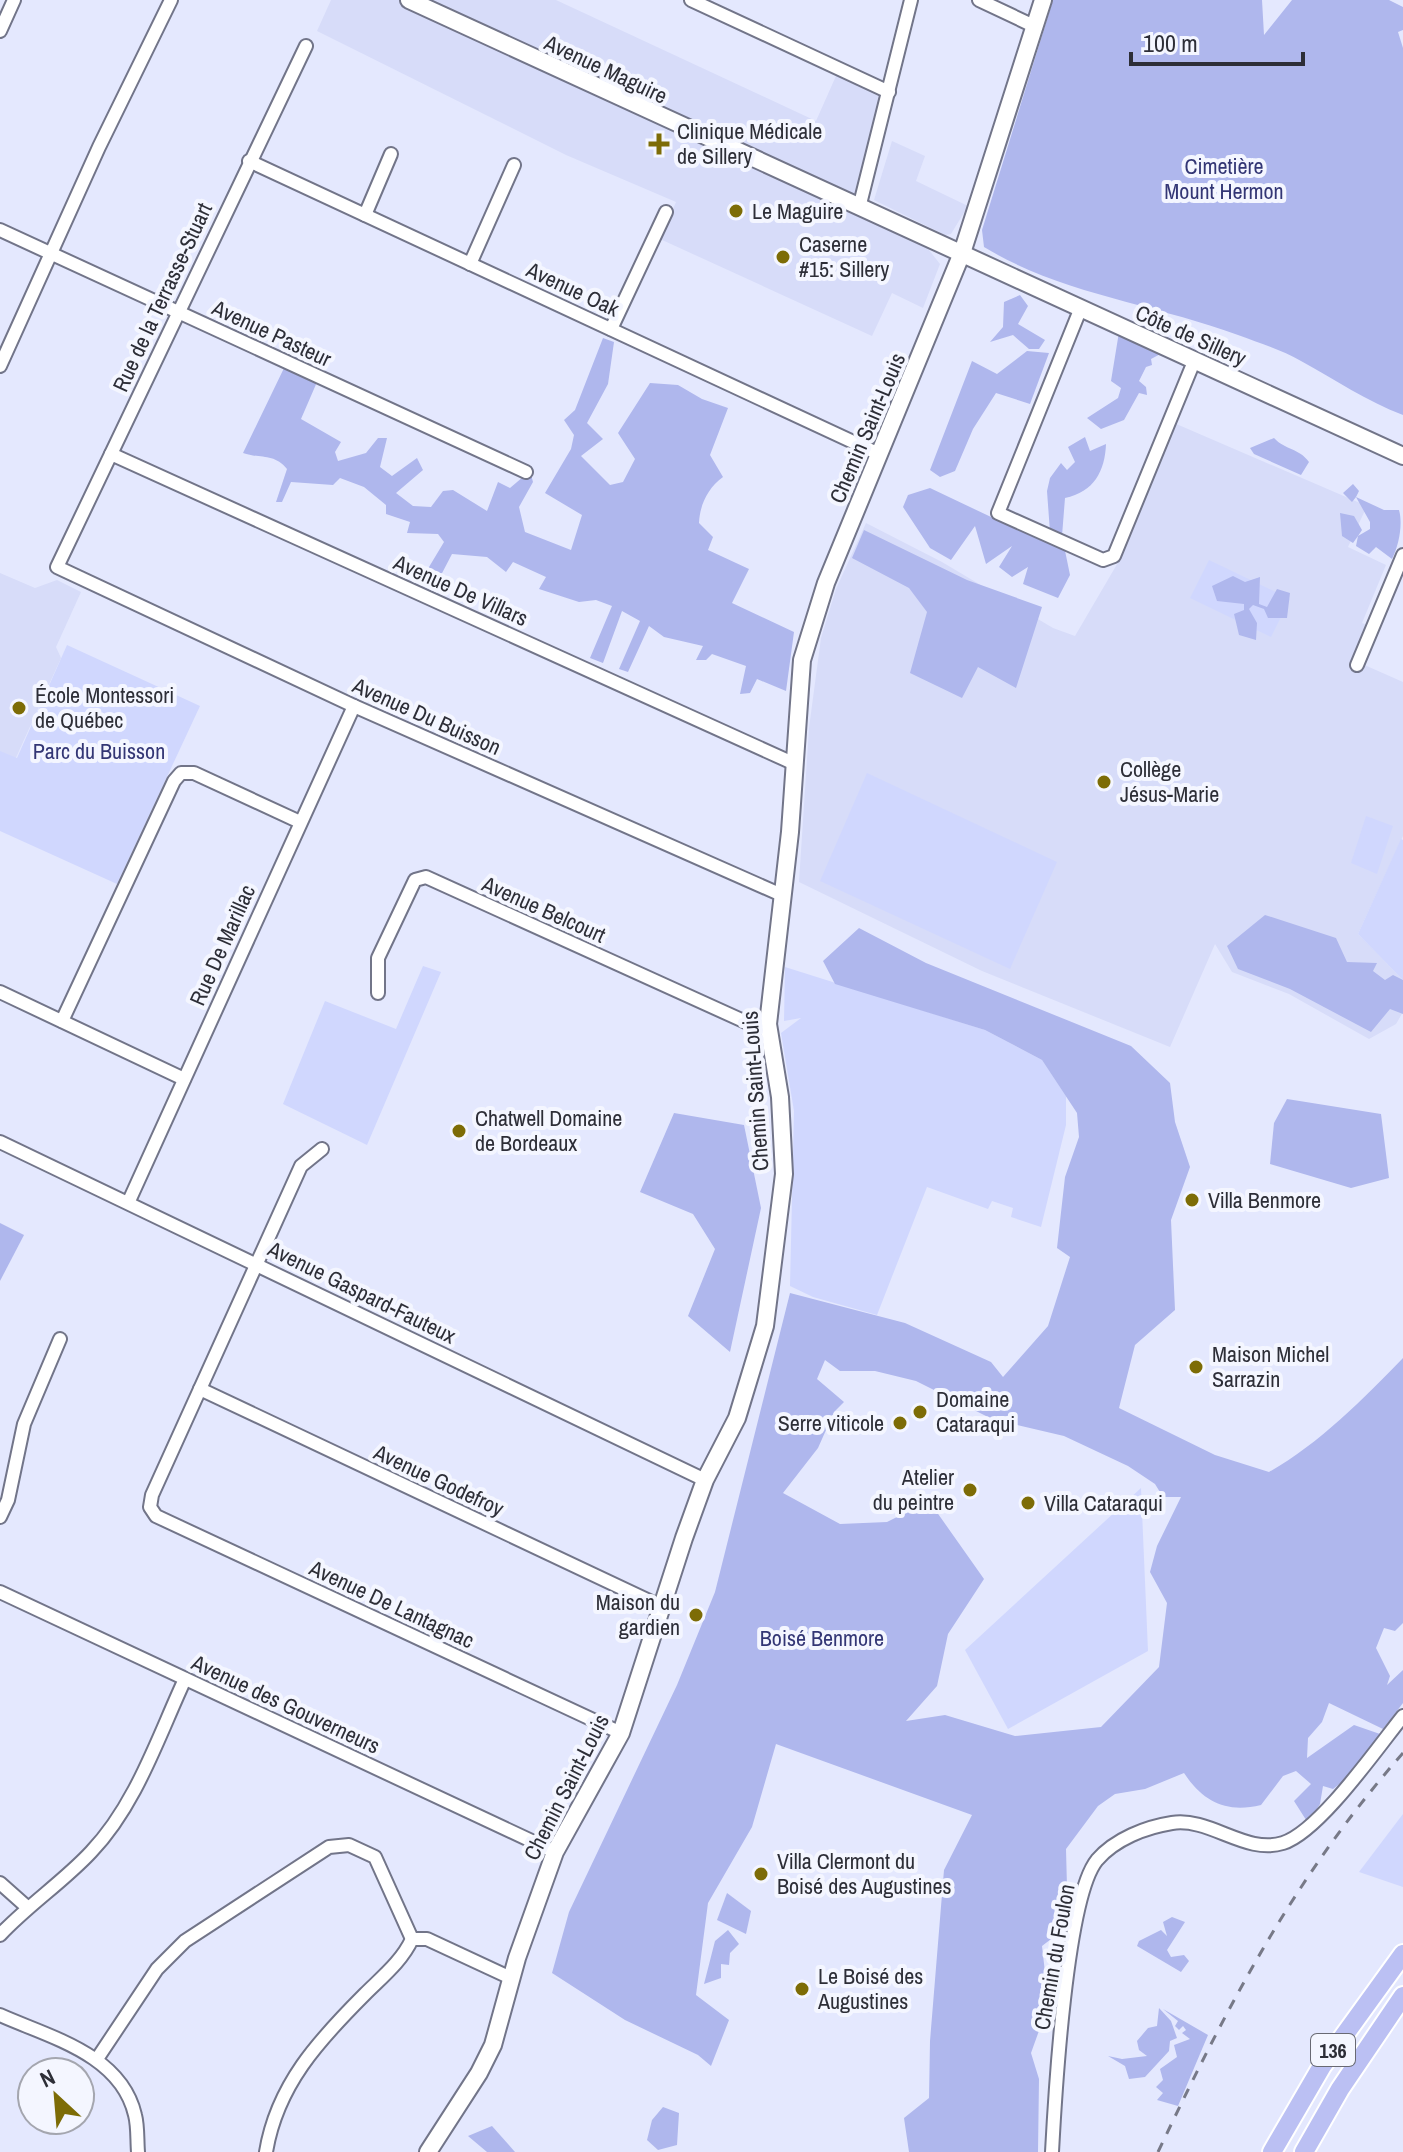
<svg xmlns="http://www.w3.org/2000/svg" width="1403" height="2152" font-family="'Archivo Narrow',sans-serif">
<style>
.built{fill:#d7dcf9}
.green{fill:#d0d7fe}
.forest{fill:#afb7ed;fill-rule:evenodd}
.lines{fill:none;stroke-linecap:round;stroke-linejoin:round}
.street-casing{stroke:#727589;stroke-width:16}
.secondary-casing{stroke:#727589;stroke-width:20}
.primary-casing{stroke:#fff;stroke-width:22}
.street{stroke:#fff;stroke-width:12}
.secondary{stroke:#fff;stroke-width:16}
.primary{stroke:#bbc0f3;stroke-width:18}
.rail{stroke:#777987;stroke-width:3;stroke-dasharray:10 10;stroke-linecap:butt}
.poi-dot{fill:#7d6c06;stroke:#f4f6ff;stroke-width:3}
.labels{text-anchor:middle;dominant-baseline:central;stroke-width:8;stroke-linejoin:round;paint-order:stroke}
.shield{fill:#f4f6ff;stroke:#696a73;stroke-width:2}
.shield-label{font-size:20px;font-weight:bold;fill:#2d2e37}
.street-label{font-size:22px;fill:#2d2e37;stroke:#f4f6ff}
.poi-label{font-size:22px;fill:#2d2e37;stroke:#f4f6ff;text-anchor:start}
.park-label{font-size:22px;fill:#333675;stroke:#f4f6ff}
</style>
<rect width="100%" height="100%" fill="#e4e8fe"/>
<g class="built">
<polygon points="331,0 556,0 816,121 836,76 889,92 859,208 918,236 940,264 923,308 892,293 872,336 660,239 676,202 566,155 317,31"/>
<polygon points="892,141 925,156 916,181 968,206 951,234 945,235 874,200"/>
<polygon points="1174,423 1367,506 1348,547 1386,565 1362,623 1374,628 1360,663 1403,682 1403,836 1358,934 1403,980 1403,1012 1396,1024 1369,1039 1289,994 1232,972 1215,944 1170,1047 982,971 799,882 809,728 821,638 836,589 866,523 942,562 1053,628 1075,636 1123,554"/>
<polygon points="0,573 35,588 57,580 81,592 56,647 61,658 0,793"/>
</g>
<g class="green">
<polygon points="1209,560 1290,599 1271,637 1190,598"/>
<polygon points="67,645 200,706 117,884 0,831 0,751 17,758"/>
<polygon points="867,773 1057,862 1010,969 820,881"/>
<polygon points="1366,816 1393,826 1377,874 1351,863"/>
<polygon points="1401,839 1403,840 1403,980 1358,934"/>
<polygon points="423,966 441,972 367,1145 283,1104 325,1001 396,1029"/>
<polygon points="785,967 985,1030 1042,1060 1066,1096 1066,1125 1041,1227 1011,1217 1013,1208 992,1201 988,1209 927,1187 877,1315 813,1297 790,1286 794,1111 781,1033 801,1018 784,1021"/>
<polygon points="1141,1488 1148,1651 1008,1729 965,1650"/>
<polygon points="1403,1814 1403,1887 1359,1872"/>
</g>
<g class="forest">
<path d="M1053,0H1262L1264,35L1292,0H1389L1403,7V30L1398,32L1403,48V415C1366,401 1336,380 1301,361C1282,350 1259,343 1238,335C1155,304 1061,294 984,247L982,230Z"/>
<polygon points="1020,295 1028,306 1018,324 1045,340 1039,349 1029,349 1013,335 990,342 1003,327 1004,302"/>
<polygon points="1148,322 1158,334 1179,344 1151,359 1152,365 1146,367 1139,381 1146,387 1147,395 1139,393 1124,420 1101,429 1087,418 1118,398 1121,388 1111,381 1119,332 1129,337"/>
<path d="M603,338L614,342L608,384L587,423L603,439L581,456L610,485L623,482L635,459L618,433L650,383L678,385L702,399L728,408L710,455L723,477C708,488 700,504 699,523L713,537L708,550L749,569L732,603L794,632L786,691L757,679L750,693L740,694L746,666L712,654L706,660H696L703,646L664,637L649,626L628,672L619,669L640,621L622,611L603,663L590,658L612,606L596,600L579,602L539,589L546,577L513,562L506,572L487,557L452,554L440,577L426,572L444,542L438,534L407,533L410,522L386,514V505L364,487L340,478L333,485L291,482L282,502H276L287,469C274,453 260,459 243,453L285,366L317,382L301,419L341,442L335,452L338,461L366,453L378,438H387L380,467L392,476L417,458L423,470L396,493L413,506L431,507L443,491L453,490L487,511L498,482L510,488L530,471L533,482L519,507L525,532L571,550L582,515L545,493L571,449L574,435L564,420L575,410Z"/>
<polygon points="1027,351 1049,353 1030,404 996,393 973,429 955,471 940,477 930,470 972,361 997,374"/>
<path d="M1085,437L1090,451L1106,444C1105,471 1094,492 1065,498L1062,536L1070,575L1058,598L1023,584L1028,567L1012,577L999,567L1012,546L986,564L975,526L951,560L930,548L903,507L908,495L930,488L1031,536L1050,532L1047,491L1050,478L1061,463L1067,470L1075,462L1068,447Z"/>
<path d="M1274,438C1285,450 1299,448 1309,462L1301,475L1254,454L1250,448Z"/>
<path d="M1353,484L1359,491L1356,497L1384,510H1399C1403,524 1399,545 1392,559L1376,547L1369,554L1356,546L1358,536L1353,543L1342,536L1340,513L1354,516L1362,530L1358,536L1370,529V522L1356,497L1352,502L1343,493Z"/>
<polygon points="864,530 967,580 1042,607 1016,688 978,667 962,698 910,673 927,612 909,588 852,558"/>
<polygon points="1233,576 1245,582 1260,577 1259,604 1267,607 1277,589 1290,593 1287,618 1268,618 1264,609 1253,605 1249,609 1257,623 1256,640 1239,635 1234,614 1244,610 1244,604 1217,601 1212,586"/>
<polygon points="1265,915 1336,938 1347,962 1377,963 1373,971 1385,980 1393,975 1403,980 1403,1014 1390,1009 1371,1032 1290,989 1238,969 1227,946"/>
<path d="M859,928L926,963L1131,1046L1170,1083L1175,1122L1190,1167L1171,1220L1175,1310L1135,1345L1119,1408L1215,1455L1269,1472C1319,1444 1363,1399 1403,1358V1623L1395,1631L1384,1628L1376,1648L1390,1676L1387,1685L1403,1670V1703L1383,1729L1329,1703L1322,1722L1308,1738L1307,1758L1354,1725L1380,1734L1351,1775L1333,1789L1323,1786L1320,1804L1308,1823L1294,1801L1311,1784L1296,1771L1283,1776L1261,1805C1227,1813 1204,1803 1184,1773L1145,1789L1115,1794L1098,1806L1066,1849L1068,1926L1042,1946L1047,1990L1045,2014L1031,2053L1039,2079L1038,2152H909L904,2118L929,2098L930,2041L944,1870L972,1815L776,1744L752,1827L708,1903L696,1995L729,2020L711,2066L698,2055L625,2020L552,1973L569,1912L677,1685L715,1592L790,1293L905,1323L991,1362L1003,1377L1048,1326L1070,1257L1057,1248L1065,1177L1079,1137L1077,1113L1042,1060L985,1030L835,984L823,961ZM825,1360L840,1371H875L916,1381L992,1419L1064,1436L1128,1466L1155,1484L1163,1497H1181L1157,1546L1150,1572L1167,1603L1159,1667L1101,1727L1015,1736L945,1715L906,1721L937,1686L948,1634L984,1579L929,1501L887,1522L840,1524L783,1493L818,1448L834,1412L844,1402L817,1379Z"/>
<polygon points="1287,1099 1381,1114 1389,1178 1351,1188 1270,1164 1274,1123"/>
<polygon points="674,1113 744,1125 761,1208 730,1352 688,1316 715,1249 693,1214 640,1192"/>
<polygon points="0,1223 24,1235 0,1281"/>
<polygon points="727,1893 751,1911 746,1934 717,1920"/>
<polygon points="1172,1917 1185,1922 1167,1950 1171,1957 1184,1955 1189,1961 1181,1972 1137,1946 1139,1941 1161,1930 1167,1936 1163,1922"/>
<polygon points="728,1930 739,1944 730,1953 729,1965 721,1964 721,1978 704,1984 715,1941"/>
<polygon points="1159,2008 1171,2021 1177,2038 1170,2041 1169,2051 1145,2077 1129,2079 1125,2066 1108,2056 1122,2059 1147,2056 1139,2050 1137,2041 1148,2028 1157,2026"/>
<polygon points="1163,2009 1208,2035 1178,2106 1157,2100 1163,2093 1156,2087 1163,2080 1160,2069 1177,2057 1174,2045 1190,2039 1182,2033 1186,2030 1183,2026 1179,2030 1175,2026 1178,2021"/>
<polygon points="663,2107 679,2113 677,2145 658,2150 647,2140 652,2120"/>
<polygon points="492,2126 515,2152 487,2152 468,2136"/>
</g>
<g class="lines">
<defs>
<g id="street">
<polyline points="691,0 889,92"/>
<polyline points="979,0 1036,27"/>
<polyline points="0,31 14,0"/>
<polyline points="306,46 57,567 354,706 784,896"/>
<polyline points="249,161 879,454"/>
<polyline points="859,208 911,0"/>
<polyline points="365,215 391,154"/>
<polyline points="0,230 526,472"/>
<polyline points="470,264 514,165"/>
<polyline points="1080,310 998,513 1103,560 1114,556 1195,359"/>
<polyline points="611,329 666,212"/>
<polyline points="0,366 99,147 171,0"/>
<polyline points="111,454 795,764"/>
<polyline points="1357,665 1403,555"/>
<polyline points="0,992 184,1079"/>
<polyline points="378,993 378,958 415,880 426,877 748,1023 768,1024"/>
<polyline points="62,1021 174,781 181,773 194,773 300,822"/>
<polyline points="0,1142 705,1480"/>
<polyline points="322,1149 301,1166 152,1495 150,1507 156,1516 621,1733"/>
<polyline points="129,1201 354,706"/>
<polyline points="200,1389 662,1607"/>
<polyline points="0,1517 8,1500 24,1424 60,1339"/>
<polyline points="0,1592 555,1852"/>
<polyline points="0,1883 27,1907"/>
<path d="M0,1935C28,1905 63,1882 91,1852C136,1805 158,1737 185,1679"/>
<polyline points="412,1939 427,1939 511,1978"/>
<path d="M0,2015C49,2037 121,2054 135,2115C138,2126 137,2140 138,2152"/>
<polyline points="97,2059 157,1969 185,1941 329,1847 349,1845 375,1857 412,1939"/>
<path d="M266,2152C277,2085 319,2040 365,1994C382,1977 402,1961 412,1939"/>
<path d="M1052,2152C1055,2096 1066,1898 1097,1860C1115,1839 1146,1827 1172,1823C1210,1817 1246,1855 1283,1843C1319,1832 1378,1747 1403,1716"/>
</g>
<g id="secondary">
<polyline points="409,0 1403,456"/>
<polyline points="428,2152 479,2073 493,2045 517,1958 555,1852 621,1733 684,1538 705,1480 737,1418 765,1326 784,1174 780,1097 768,1024 790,832 802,660 826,583 962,253 1043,0"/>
</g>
<g id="primary">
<polyline points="1272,2152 1322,2066 1403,1954"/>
<polyline points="1304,2152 1340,2089 1403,1996"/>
</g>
</defs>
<use href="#street" class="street-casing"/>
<use href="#secondary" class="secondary-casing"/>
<use href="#primary" class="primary-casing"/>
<use href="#street" class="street"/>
<use href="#secondary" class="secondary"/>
<use href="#primary" class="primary"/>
<path class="rail" d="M1158,2152C1228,2005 1294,1877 1403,1753"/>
</g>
<g class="poi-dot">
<path d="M655 132h8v8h8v8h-8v8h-8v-8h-8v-8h8z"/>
<circle cx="736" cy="211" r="8"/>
<circle cx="783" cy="257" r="8"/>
<circle cx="19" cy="708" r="8"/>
<circle cx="1104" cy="782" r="8"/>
<circle cx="459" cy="1131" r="8"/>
<circle cx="1192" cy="1200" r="8"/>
<circle cx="1196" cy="1367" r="8"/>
<circle cx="920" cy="1412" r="8"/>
<circle cx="900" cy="1423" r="8"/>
<circle cx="970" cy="1490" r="8"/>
<circle cx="1028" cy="1503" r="8"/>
<circle cx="696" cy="1615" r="8"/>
<circle cx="761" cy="1874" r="8"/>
<circle cx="802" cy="1989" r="8"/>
</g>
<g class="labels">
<rect class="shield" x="1311" y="2034" width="44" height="32" rx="6"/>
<g class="shield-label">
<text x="1333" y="2050">136</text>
</g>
<g class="street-label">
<text transform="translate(606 69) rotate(25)">Avenue Maguire</text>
<text transform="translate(573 289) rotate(25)">Avenue Oak</text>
<text transform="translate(162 297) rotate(-65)">Rue de la Terrasse-Stuart</text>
<text transform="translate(272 333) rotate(25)">Avenue Pasteur</text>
<text transform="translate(1191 335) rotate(24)">Côte de Sillery</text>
<text transform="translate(867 428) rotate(-67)">Chemin Saint-Louis</text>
<text transform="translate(461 590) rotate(24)">Avenue De Villars</text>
<text transform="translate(427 716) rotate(24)">Avenue Du Buisson</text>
<text transform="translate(544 909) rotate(24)">Avenue Belcourt</text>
<text transform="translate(222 945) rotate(-66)">Rue De Marillac</text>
<text transform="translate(755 1091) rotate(-94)">Chemin Saint-Louis</text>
<text transform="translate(362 1292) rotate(26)">Avenue Gaspard-Fauteux</text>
<text transform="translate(439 1480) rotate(25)">Avenue Godefroy</text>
<text transform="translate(392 1604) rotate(25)">Avenue De Lantagnac</text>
<text transform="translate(286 1704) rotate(25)">Avenue des Gouverneurs</text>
<text transform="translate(566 1787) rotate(-63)">Chemin Saint-Louis</text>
<text transform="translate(1054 1957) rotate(-80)">Chemin du Foulon</text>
</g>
<g class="poi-label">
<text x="677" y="131">Clinique Médicale<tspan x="677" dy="25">de Sillery</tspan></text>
<text x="752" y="211">Le Maguire</text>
<text x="799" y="244">Caserne<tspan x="799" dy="25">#15: Sillery</tspan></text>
<text x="35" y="695">École Montessori<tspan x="35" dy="25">de Québec</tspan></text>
<text x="1120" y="769">Collège<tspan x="1120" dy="25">Jésus-Marie</tspan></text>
<text x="475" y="1118">Chatwell Domaine<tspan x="475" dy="25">de Bordeaux</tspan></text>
<text x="1208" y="1200">Villa Benmore</text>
<text x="1212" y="1354">Maison Michel<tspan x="1212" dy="25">Sarrazin</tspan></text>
<text x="936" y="1399">Domaine<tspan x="936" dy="25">Cataraqui</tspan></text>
<text x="884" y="1423" text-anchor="end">Serre viticole</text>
<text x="954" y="1477" text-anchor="end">Atelier<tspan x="954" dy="25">du peintre</tspan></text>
<text x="1044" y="1503">Villa Cataraqui</text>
<text x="680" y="1602" text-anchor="end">Maison du<tspan x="680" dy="25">gardien</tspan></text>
<text x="777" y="1861">Villa Clermont du<tspan x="777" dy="25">Boisé des Augustines</tspan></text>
<text x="818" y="1976">Le Boisé des<tspan x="818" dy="25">Augustines</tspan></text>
</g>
<g class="park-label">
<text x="1224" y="166">Cimetière<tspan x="1224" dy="25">Mount Hermon</tspan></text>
<text x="99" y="751">Parc du Buisson</text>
<text x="822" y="1638">Boisé Benmore</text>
</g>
</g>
<g transform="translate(56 2096) rotate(334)"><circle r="38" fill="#f4f6ff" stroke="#a4a6af" stroke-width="2"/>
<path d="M0-6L14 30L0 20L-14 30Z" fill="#7d6c06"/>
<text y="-12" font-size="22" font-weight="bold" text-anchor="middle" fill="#2d2e37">N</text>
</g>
<path d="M1131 52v12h172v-12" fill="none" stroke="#2d2e37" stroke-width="4"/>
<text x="1143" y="52" font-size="24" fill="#2d2e37" stroke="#f4f6ff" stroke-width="6" paint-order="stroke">100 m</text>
</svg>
